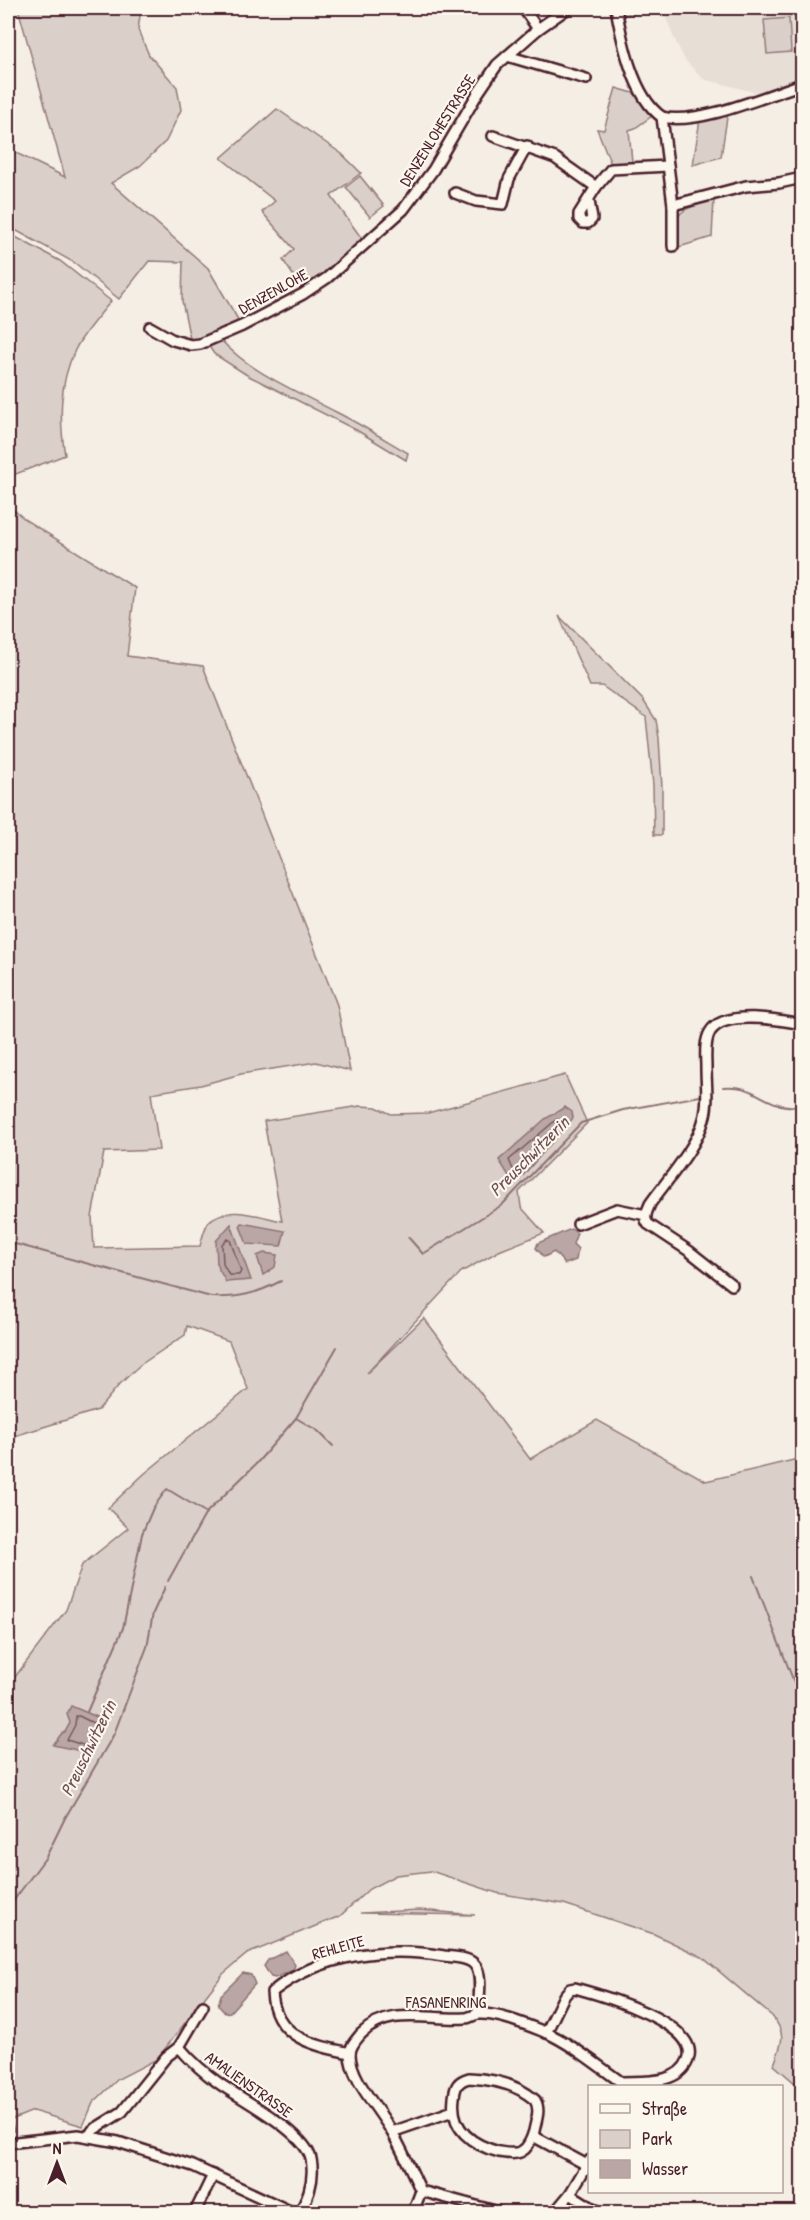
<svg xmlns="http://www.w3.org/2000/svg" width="810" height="2220" font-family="'Patrick Hand',sans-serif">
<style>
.built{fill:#e7dfd6}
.green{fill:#dbd0c9;stroke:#92787a;stroke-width:1.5;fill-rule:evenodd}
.water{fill:#baa7a5;stroke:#8d7174;stroke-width:1.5}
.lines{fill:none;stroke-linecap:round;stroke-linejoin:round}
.shore{stroke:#77555c;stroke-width:1.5}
.stream{stroke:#8d7174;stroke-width:2}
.minor-casing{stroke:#4a1f2b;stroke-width:14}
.minor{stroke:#fbf7ec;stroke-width:9}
.labels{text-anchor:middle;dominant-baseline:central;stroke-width:4.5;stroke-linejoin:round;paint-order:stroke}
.street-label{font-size:16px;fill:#4a1f2b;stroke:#fbf7ec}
.water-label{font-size:18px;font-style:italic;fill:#714f56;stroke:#fbf7ec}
</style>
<rect width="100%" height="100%" fill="#f4eee4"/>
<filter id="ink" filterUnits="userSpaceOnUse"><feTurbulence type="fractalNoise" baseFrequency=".0167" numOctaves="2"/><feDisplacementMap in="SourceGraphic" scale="12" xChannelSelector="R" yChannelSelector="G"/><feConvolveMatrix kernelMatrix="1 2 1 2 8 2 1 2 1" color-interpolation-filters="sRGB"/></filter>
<g filter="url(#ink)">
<polygon class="built" points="664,8 802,8 802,80 758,93 703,79 685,60 674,38 664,13"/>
<g class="green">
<polygon points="18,8 141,8 138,30 149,55 177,87 181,110 166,141 140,166 111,183 208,268 240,323 198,341 190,339 182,301 183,262 149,261 119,299 75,263 8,226 8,149 65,177"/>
<polygon points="621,8 663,8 663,10 623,15"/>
<polygon points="789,18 791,52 767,54 764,20"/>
<polygon points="616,88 640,95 652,116 635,128 629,130 632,162 611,164 597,129 604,130"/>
<polygon points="277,109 342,154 361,173 331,196 365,243 344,261 303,290 283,260 294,249 262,212 275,201 221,158"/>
<polygon points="728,111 721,157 693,165 700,119"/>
<polygon points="360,176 384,206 370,217 346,187"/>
<path d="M714,199L712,237L679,247C675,206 677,213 714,199Z"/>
<path d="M8,233L60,261L111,301C99,316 83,333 75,350C59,384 59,419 65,455L8,477Z"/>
<path d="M220,339C249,372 298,392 336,412C360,424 384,439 408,453L406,460L358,431L247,375L214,354L208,345Z"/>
<path d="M8,505L27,521L135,588L127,656L203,666L337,1005L350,1071L316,1062L241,1074L201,1085L151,1093L159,1150L104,1152L92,1217L94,1248L200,1246C202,1239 204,1229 208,1223C224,1203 261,1217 282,1221L264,1121L360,1106L376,1107L391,1114L428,1113L565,1075L587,1123L519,1192L521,1207L544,1233L499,1251L461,1272L367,1373L424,1318L530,1459L597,1420L706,1481L802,1458V2089L774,2065C781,2044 788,2035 772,2016L702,1957L654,1934L564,1904L497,1893L431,1871L396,1875L369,1889L340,1916L247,1954L223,1974L157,2059L118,2079L93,2103L83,2126L33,2111L11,2120L14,2131L8,2132V1686L66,1610L82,1565L128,1528L108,1508L144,1474L248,1389L229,1341L187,1326L185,1335L140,1365L119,1385L98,1410L8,1438ZM70,1723L90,1753L65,1733Z"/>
<polygon points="559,616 643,700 656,720 659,738 662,788 662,835 654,835 653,785 646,717 602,686 590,686"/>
<polygon points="420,1910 475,1915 360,1913 361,1913"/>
</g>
<g class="water">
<polygon points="565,1107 572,1112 573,1118 519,1180 512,1181 499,1160 545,1119"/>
<polygon points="242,1223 285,1231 281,1246 247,1244 240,1226"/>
<polygon points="231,1224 251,1280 226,1282 217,1266 216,1241"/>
<polygon points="571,1229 577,1233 573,1244 578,1249 576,1260 565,1264 554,1252 544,1257 536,1248 538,1243"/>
<polygon points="264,1253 277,1255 275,1267 263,1275 257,1256"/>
<polygon points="71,1706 104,1720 90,1753 53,1745 62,1733 65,1732 70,1723 67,1714"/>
<polygon points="286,1951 295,1965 293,1970 275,1978 271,1977 264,1966 268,1960"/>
<polygon points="243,1973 251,1975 255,1984 230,2012 225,2013 218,2005 221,1995"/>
</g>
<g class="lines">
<g class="shore">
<polygon points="557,1119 560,1121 560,1124 518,1172 514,1172 509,1160"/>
<polygon points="227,1239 230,1240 241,1271 239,1275 229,1275 223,1264 222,1244"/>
<polygon points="76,1716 79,1716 95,1724 86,1746 67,1740 75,1725"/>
</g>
<g class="stream">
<path d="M723,1087C752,1085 754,1096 778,1104C785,1107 795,1106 802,1107"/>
<polyline points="408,1237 423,1254 502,1205 581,1123 623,1110 700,1096"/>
<path d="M8,1242L211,1297C239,1298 256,1294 281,1281"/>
<polyline points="296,1418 318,1431 333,1446"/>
<polyline points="753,1576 797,1690"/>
<polyline points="168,1581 206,1513 256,1464 296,1418 337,1347"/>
<polyline points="87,1712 123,1628 142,1534 153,1508 167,1489 205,1512"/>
<polyline points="8,1908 46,1857 65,1818 114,1734 147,1647 153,1613 165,1587"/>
</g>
<defs>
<g id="minor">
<polyline points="523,8 538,29"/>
<path d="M616,8C622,41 633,97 662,117C697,126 768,95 802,84"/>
<polyline points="507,56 586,79"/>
<polyline points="662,117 673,205 673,246"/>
<polyline points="493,136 555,158 596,187 611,169 668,166"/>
<polyline points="455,193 476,201 503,204 509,179 527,146"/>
<polyline points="589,201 592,219 588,223 583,223 579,219 579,214 596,187"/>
<polyline points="673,205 746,186 779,183 802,178"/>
<polyline points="150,327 173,340 191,345 200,344 242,326 303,294 327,278 403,210 433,170 478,93 497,65 538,29 568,8"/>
<polyline points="578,1224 617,1209 646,1215"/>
<path d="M732,1285L689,1251L648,1224C643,1217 647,1212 650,1204C667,1180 697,1147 704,1119C709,1103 706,1085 706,1068C706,1057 704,1042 710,1032C724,1009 781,1020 802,1024"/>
<path d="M546,2033L564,1996L570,1989L575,1988C601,1995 702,2024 688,2060C678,2085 643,2081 621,2082"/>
<path d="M179,2047C191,2061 204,2073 220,2084C243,2100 305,2132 311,2159C315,2178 309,2196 300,2212"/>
<path d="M350,2053C312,2045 274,2037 272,1992C320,1954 385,1946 444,1956C453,1957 468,1957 474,1964C484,1974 478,2001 478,2014"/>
<path d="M469,2078C492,2079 517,2084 535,2100C541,2110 536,2120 534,2131C532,2138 529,2147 522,2151C516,2155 506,2153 499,2152C472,2145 450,2129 454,2098C455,2086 458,2081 469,2078Z"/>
<polyline points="392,2132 453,2111"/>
<polyline points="89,2136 93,2130 122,2112 166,2057 179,2047 203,2006"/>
<polyline points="533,2136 587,2165"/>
<polyline points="8,2143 78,2135 118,2142 193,2166 292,2212"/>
<polyline points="421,2191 499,2212"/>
<polyline points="570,2194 599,2212"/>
<polyline points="195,2212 213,2175"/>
<path d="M413,2212L421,2191C412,2172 403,2152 393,2134C381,2111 350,2079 350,2054C350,2046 356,2040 361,2034C390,2005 430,2021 466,2018C470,2018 474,2014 479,2014C498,2013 527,2025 545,2032C572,2044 597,2065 621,2082L620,2086"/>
<polyline points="555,2212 570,2194 590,2160"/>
</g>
</defs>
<use href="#minor" class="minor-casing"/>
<use href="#minor" class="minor"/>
</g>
</g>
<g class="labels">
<g class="street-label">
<text transform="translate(437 130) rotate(-58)">DENZENLOHESTRASSE</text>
<text transform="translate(273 291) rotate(-29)">DENZENLOHE</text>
<text transform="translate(338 1947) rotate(-16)">REHLEITE</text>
<text x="446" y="2002">FASANENRING</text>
<text transform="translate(249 2084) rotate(35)">AMALIENSTRASSE</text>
</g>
<g class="water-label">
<text transform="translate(529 1156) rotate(-45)">Preuschwitzerin</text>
<text transform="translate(88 1748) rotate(-64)">Preuschwitzerin</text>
</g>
</g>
<rect width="810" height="2220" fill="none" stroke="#fbf7ec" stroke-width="30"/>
<rect x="15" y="15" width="780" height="2190" fill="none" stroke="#4a1f2b" stroke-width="2" filter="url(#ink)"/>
<rect x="588" y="2085" width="195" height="108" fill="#fbf7ec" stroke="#b4a19f" stroke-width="1.5"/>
<rect x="600" y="2104" width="30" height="9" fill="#fbf7ec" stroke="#b4a19f" stroke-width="1.5"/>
<text x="642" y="2115" font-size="18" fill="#4a1f2b">Straße</text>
<rect x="600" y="2130" width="30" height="18" fill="#dbd0c9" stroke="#b4a19f" stroke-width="1.5"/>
<text x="642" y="2145" font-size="18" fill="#4a1f2b">Park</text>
<rect x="600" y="2160" width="30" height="18" fill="#baa7a5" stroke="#b4a19f" stroke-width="1.5"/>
<text x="642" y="2175" font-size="18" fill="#4a1f2b">Wasser</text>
<g transform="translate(57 2163)" stroke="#fbf7ec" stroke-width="4.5" paint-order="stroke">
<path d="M0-4.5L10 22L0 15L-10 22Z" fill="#4a1f2b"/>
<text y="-9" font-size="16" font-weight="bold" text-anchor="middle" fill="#4a1f2b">N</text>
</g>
</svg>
